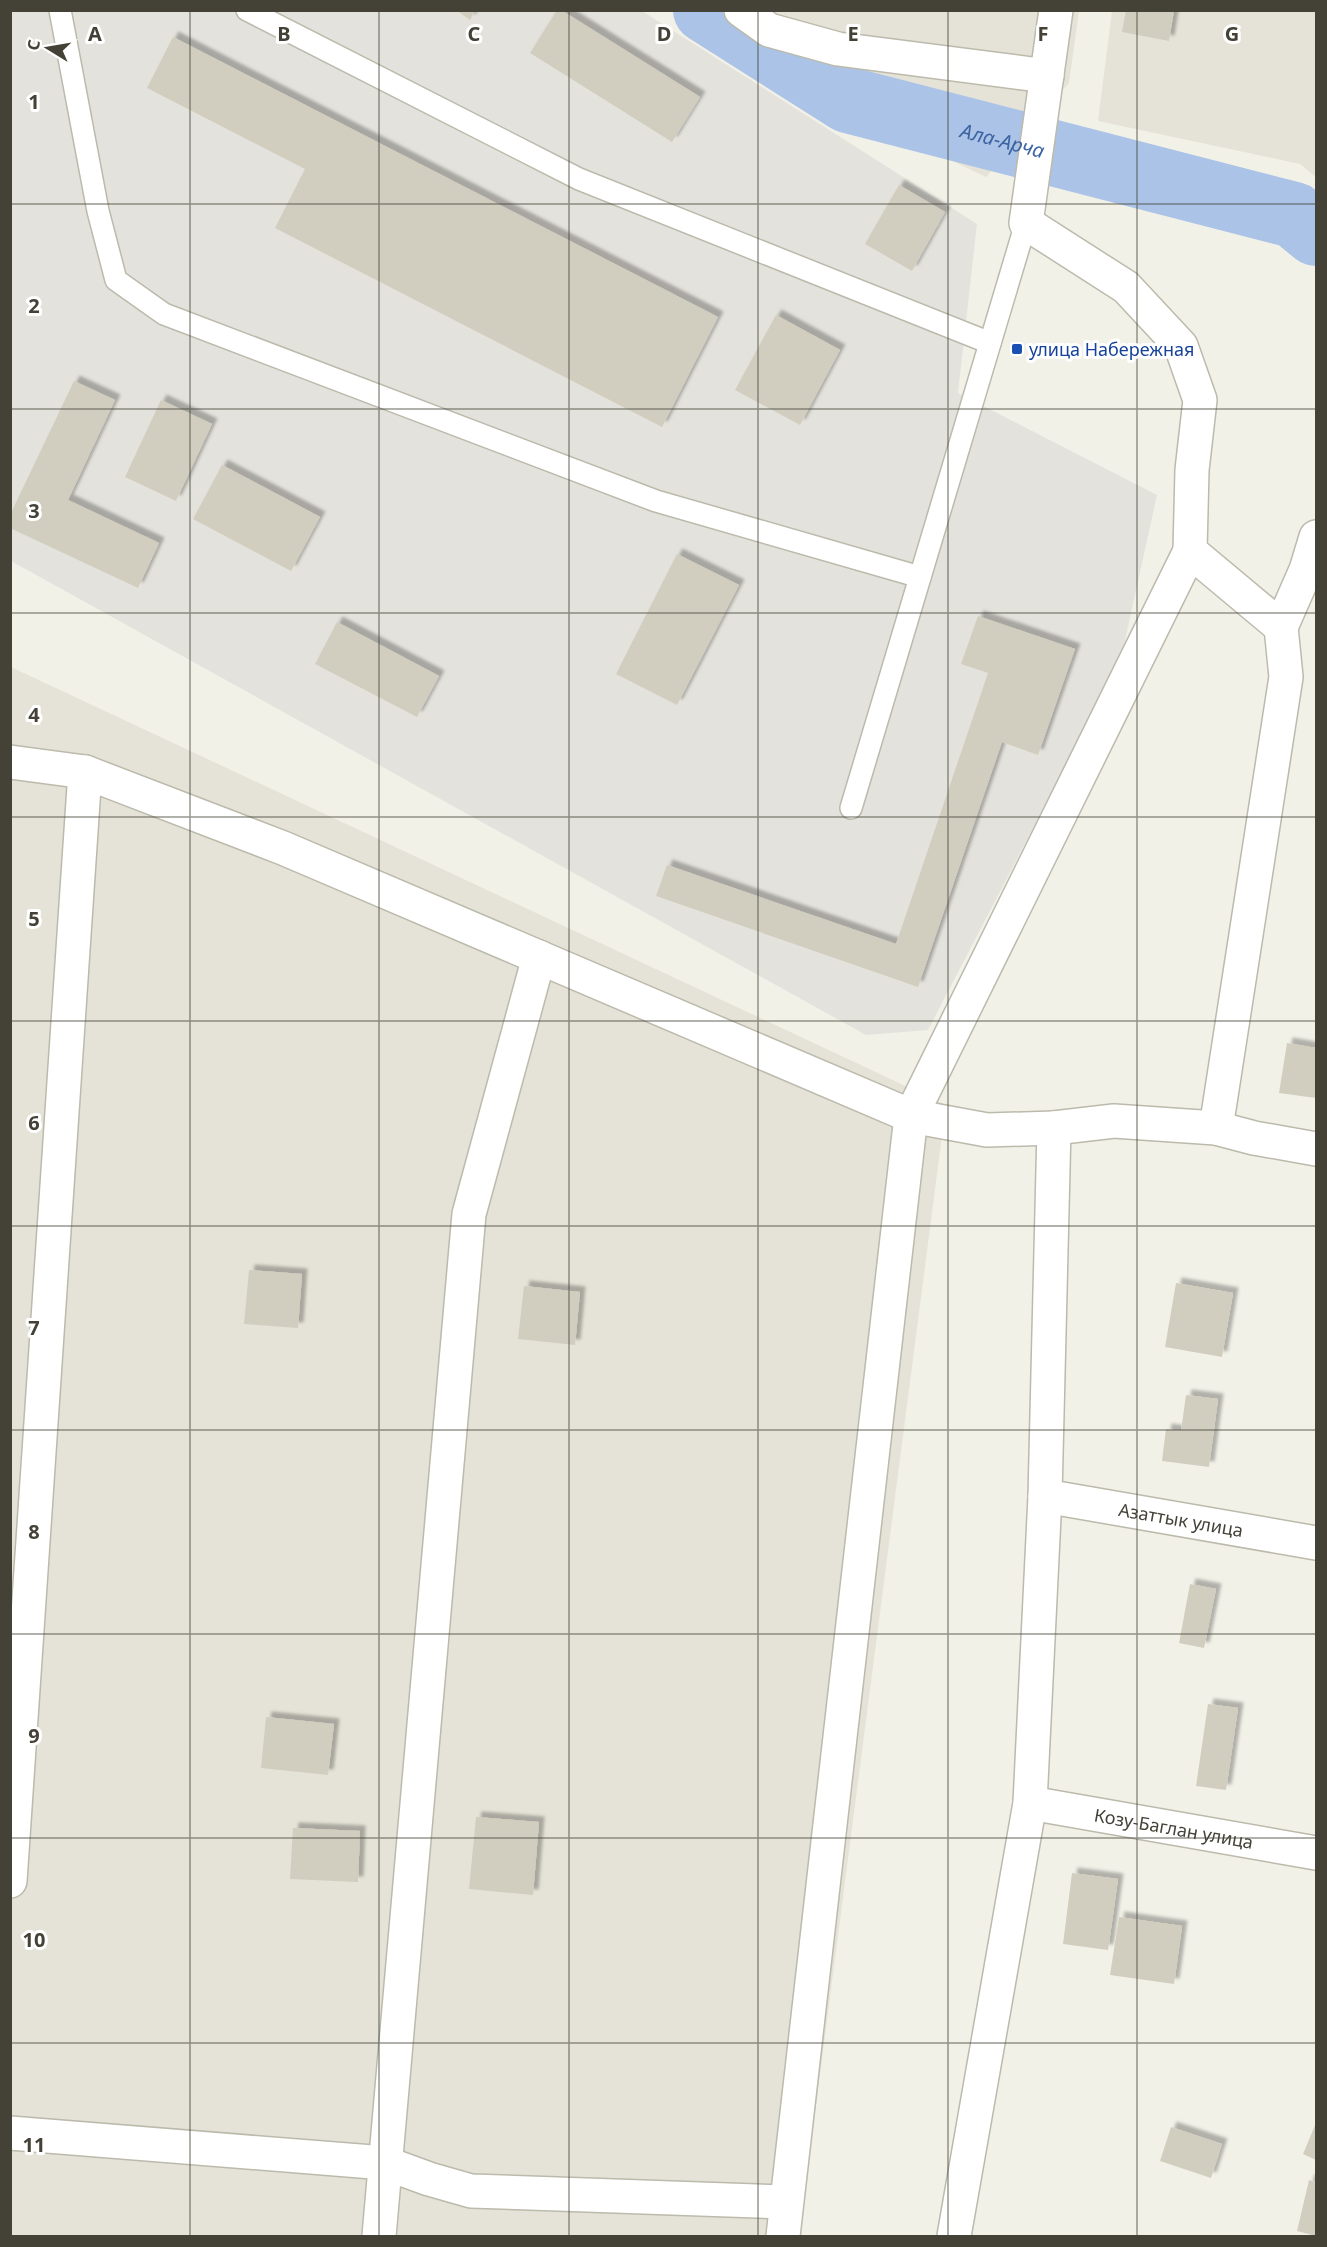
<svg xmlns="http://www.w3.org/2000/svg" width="1327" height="2247" font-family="'Noto Sans',sans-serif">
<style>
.residential{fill:#e5e3d7}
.industrial{fill:#e4e2dc}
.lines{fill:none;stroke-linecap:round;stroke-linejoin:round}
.river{stroke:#abc3e7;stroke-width:66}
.building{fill:#d2cebf;filter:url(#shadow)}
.service-casing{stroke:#bcbaab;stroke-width:24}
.minor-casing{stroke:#bcbaab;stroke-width:36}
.service{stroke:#fff;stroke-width:21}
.minor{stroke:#fff;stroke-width:33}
.grid{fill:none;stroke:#444237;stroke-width:1.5;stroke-opacity:0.55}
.transit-dot{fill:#1a4fb4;stroke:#fff;stroke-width:2}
.labels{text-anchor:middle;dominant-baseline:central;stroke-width:6;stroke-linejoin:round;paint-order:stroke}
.transit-label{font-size:18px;fill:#164399;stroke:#fff;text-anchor:start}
.street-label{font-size:18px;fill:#444237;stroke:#fff}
.water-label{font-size:20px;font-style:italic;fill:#3d64a3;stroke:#fff}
.grid-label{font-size:20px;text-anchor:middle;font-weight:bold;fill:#444237;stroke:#fff;stroke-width:6;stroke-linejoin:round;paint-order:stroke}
</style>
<defs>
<filter id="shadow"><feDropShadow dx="5.5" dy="-5.5" stdDeviation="1.5" flood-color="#0004"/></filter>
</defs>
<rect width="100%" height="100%" fill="#f2f1e8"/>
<g class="residential">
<polygon points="674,11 1079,11 1069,83 986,177 788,82"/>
<polygon points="1112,11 1316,11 1316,177 1300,164 1098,121"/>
<polygon points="11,667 946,1105 799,2236 11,2236"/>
</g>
<polygon class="industrial" points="11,11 642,11 977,224 958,393 1157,495 1121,659 928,1030 866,1035 11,561"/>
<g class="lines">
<path class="river" id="s1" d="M706,10L848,100L1294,215L1316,233"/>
</g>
<g class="building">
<polygon points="456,10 475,10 470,20"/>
<polygon points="557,10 561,10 700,97 672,142 530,53"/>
<polygon points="1126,10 1174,10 1169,41 1122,32"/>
<polygon points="173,37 718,317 662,427 275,228 305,169 147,88"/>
<polygon points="899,185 945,212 912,271 865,244"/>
<polygon points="776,315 840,350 800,425 735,390"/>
<polygon points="74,381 115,400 68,500 159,543 138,588 10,528 10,515"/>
<polygon points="161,400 212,424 176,501 125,477"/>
<polygon points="222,465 320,517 291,571 193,519"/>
<polygon points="677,554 739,585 677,705 616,674"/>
<polygon points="978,616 1075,649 1038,755 1002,742 918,987 656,896 667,865 896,944 988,673 961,664"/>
<polygon points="337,622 439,676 417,717 315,664"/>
<polygon points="1287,1043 1316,1048 1316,1098 1279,1093"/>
<polygon points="249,1270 302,1274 298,1328 244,1324"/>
<polygon points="1176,1283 1233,1293 1222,1357 1165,1347"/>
<polygon points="524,1286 580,1292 575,1345 518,1339"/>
<polygon points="1186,1395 1218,1399 1209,1467 1162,1461 1166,1429 1181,1431"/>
<polygon points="1190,1584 1216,1589 1204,1648 1179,1643"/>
<polygon points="1208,1704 1238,1708 1226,1790 1196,1786"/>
<polygon points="266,1717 334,1724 328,1775 261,1768"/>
<polygon points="476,1817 539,1822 533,1895 469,1889"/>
<polygon points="293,1828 360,1831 358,1882 290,1879"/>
<polygon points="1072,1873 1118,1879 1108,1950 1063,1944"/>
<polygon points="1119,1917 1182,1926 1174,1984 1110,1975"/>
<polygon points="1316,2123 1316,2160 1303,2154"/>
<polygon points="1171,2127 1222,2144 1211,2178 1160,2161"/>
<polygon points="1309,2180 1316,2182 1316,2236 1297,2231"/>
</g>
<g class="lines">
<defs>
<g id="service">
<polyline points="60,10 98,211 116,280 164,314 656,501 920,577"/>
<polyline points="247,10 579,179 990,343"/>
<polyline points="851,808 1026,223"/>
</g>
<g id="minor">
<polyline points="741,10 769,30 838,49 1047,76"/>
<polyline points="1281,627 1306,570 1316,537"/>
<polyline points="10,762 85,772 283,848 911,1116 987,1130 1054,1128"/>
<polyline points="1216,1128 1254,1138 1316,1149"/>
<path id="s2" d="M1045,1496L1316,1543"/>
<path id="s3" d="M1030,1803L1316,1853"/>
<polyline points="10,1881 85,772"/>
<polyline points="10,2133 385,2163 429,2179 471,2191 786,2202"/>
<polyline points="379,2236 469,1214 539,957"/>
<polyline points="783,2236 911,1116 1190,551"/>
<polyline points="954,2236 1030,1803 1045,1496 1054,1128 1114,1121 1216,1128 1286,677 1281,627 1190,551 1192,470 1200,400 1181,346 1126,287 1026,223 1056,10"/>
</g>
</defs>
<use href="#service" class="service-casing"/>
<use href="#minor" class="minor-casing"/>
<use href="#service" class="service"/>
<use href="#minor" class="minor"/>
</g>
<path class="grid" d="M190,10V2236M379,10V2236M569,10V2236M758,10V2236M948,10V2236M1137,10V2236M10,204H1316M10,409H1316M10,613H1316M10,817H1316M10,1021H1316M10,1226H1316M10,1430H1316M10,1634H1316M10,1838H1316M10,2043H1316"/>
<rect class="transit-dot" x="1011" y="343" width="12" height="12" rx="3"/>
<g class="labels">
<g class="transit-label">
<text x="1029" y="349">улица Набережная</text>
</g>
<g class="street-label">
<text stroke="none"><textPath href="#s2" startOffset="138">Азаттык улица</textPath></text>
<text stroke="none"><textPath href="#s3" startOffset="146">Козу-Баглан улица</textPath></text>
</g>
<g class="water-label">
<text stroke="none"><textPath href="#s1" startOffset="328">Ала-Арча</textPath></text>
</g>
</g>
<g class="grid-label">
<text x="95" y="41">A</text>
<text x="284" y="41">B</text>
<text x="474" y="41">C</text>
<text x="664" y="41">D</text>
<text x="853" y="41">E</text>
<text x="1043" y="41">F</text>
<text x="1232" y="41">G</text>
<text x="34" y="109">1</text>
<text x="34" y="313">2</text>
<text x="34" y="518">3</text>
<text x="34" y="722">4</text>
<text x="34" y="926">5</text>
<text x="34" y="1130">6</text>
<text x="34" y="1335">7</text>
<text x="34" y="1539">8</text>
<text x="34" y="1743">9</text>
<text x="34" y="1947">10</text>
<text x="34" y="2152">11</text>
</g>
<rect width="1327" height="2247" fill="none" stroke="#444237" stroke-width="24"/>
<g transform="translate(48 48) rotate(281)" stroke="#ffffff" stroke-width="4.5" paint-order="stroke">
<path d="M0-4.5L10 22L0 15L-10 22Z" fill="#444237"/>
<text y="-9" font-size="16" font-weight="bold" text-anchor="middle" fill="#444237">С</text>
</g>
</svg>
